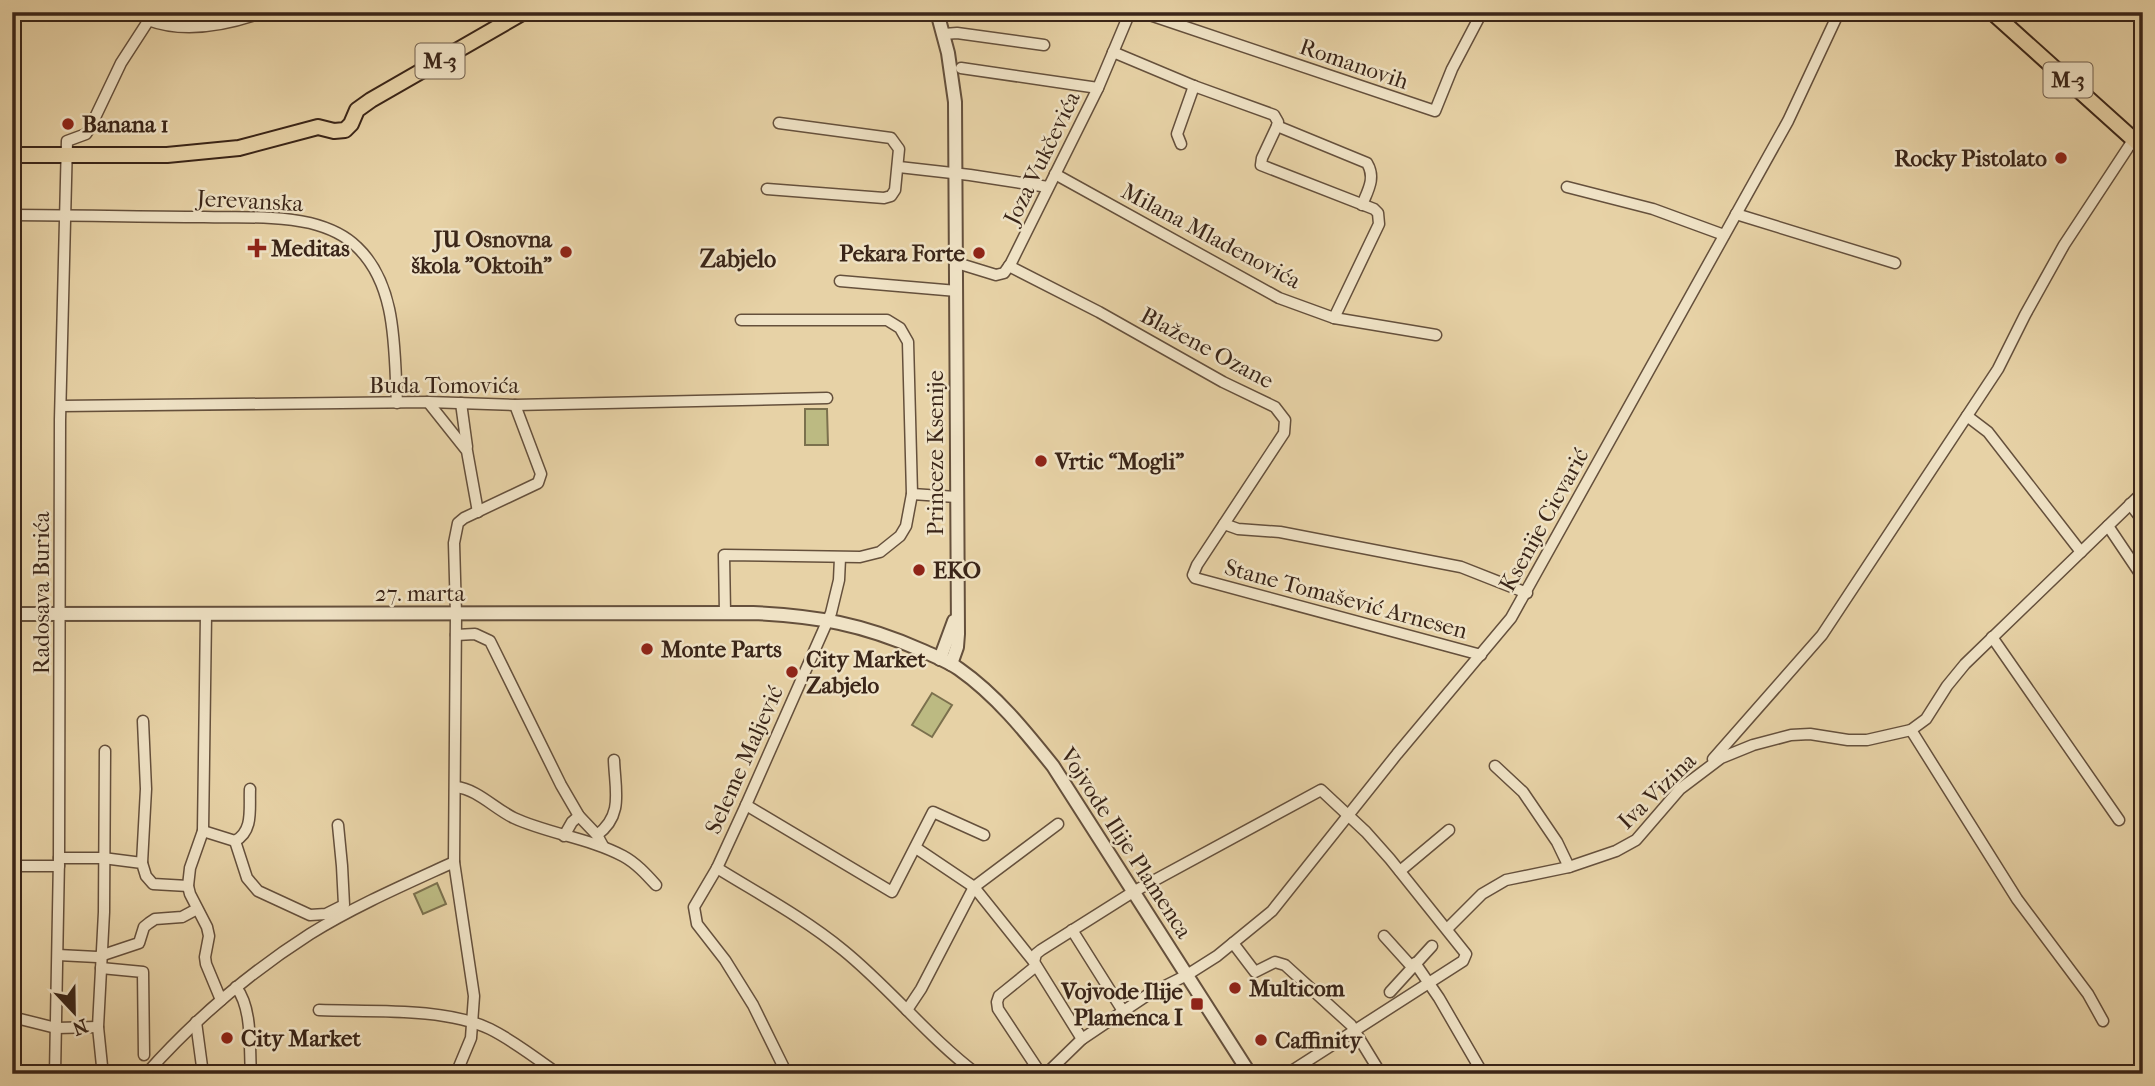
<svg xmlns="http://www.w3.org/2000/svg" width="2155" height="1086" font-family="'IM FELL French Canon',serif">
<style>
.green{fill:#bcba82;stroke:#7b704d;stroke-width:2}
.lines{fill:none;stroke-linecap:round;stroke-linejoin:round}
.minor-casing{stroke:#65503c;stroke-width:13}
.tertiary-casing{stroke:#65503c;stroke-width:16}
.primary-casing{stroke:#3a2518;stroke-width:18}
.minor{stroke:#efe2c5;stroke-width:10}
.tertiary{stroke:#efe2c5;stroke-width:12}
.primary{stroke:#e7d2a6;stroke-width:14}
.poi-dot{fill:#8f2418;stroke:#efe2c5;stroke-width:2.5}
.labels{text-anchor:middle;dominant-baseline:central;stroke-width:5;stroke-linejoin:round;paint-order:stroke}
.shield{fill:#efe2c5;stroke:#705e4c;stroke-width:2}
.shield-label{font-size:21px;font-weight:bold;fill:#3a2518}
.street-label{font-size:23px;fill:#3a2518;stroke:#efe2c5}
.poi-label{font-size:23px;font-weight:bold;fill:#3a2518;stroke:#efe2c5;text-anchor:start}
.neighbourhood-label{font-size:24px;font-weight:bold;fill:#3a2518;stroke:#efe2c5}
</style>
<rect width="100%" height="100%" fill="#e7d2a6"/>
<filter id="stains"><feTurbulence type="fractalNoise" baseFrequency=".00286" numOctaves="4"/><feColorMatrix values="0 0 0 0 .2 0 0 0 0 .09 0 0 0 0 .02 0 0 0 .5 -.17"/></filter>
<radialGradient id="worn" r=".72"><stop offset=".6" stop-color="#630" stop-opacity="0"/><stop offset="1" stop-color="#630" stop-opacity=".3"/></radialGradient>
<g class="green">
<polygon points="805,409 827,409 828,445 805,445"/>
<polygon points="932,693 952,705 932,737 912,725"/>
<polygon points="437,883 446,904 423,914 414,894"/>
</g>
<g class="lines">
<defs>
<g id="minor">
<polyline points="1141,12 1435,111 1452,69 1482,12"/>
<path d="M148,20C185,34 228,25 264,12"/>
<polyline points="944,34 957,33 1044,45"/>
<polyline points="1113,52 1194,86 1274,115 1278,122 1277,126 1262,158 1261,165 1374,209 1378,213 1379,224 1334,318"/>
<polyline points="961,68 1098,88"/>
<path d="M1277,126L1367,163C1376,178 1368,190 1362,205"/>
<polyline points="1181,144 1177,134 1194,86"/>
<polyline points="899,167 970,175 1048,187"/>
<polyline points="1055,174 1279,298 1334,318 1436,335"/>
<polyline points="1567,187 1653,209 1724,235"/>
<polyline points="767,189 884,198 891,196 895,190 899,149 891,138 779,123"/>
<polyline points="1736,214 1895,263"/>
<path d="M12,215C76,215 140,217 204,217C239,218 276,215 310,223C326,227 345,235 357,247C398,286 394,352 397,403"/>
<polyline points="957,263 996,275 1004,273 1011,263 1098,88 1130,12"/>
<polyline points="1009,266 1099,312 1223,382 1275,407 1285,420 1284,433 1197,565 1193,575 1195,578 1481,655"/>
<polyline points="840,281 957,291"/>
<polyline points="428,402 467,451 478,512"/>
<polyline points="461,403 467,447"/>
<polyline points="61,406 428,402 515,405 827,398"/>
<polyline points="1967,416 1988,432 2081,552"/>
<polyline points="912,494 956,497"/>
<polyline points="2130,504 2143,521"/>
<polyline points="1224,524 1238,529 1280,532 1461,567 1527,593"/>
<polyline points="2108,526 2143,578"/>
<polyline points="725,613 724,555 860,557 880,552 900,536 906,526 912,494 908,342 900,328 887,320 741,320"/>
<polyline points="206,615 203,831 190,868 188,886 190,894 207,927 209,936 205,957 206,964 221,1000"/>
<polyline points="456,635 475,634 490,641 561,785 579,816 597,835 603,846"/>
<polyline points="1992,637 2119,820"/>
<polyline points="1911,730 2017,899 2088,994 2103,1021"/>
<polyline points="1713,759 1822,635 1998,369 2025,315 2064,245 2143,125"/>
<polyline points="1495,766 1523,792 1557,842 1569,867"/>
<path d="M456,787C477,789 495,809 514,818C549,834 589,838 623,856C636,863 646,874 656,885"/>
<polyline points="746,805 892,892 933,812 984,835"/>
<path d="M203,831L235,841C254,831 249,808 250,789"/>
<path d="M597,835C624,815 615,790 614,760"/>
<polyline points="564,836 572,822 579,816"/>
<polyline points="235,841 247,878 258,891 310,915 326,914 344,905 342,866 338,825"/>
<polyline points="916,848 974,887 1034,962 1082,1039"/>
<polyline points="59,858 103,858 142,863 146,876 153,884 188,886"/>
<polyline points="142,863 146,789 143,721"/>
<polyline points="12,866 59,866"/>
<path d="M717,868C759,894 804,918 843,950C890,988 928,1037 977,1074"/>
<polyline points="1400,871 1449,830"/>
<polyline points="1447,929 1482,894 1506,880 1569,867 1616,851 1636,840 1680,789 1721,758 1753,745 1791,735 1810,734 1848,740 1867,740 1911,730 1926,719 1947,686 1965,664 2143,492"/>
<polyline points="1072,930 1123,1011"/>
<polyline points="1384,936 1412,967"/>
<polyline points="1233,943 1255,972 1275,962 1285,965 1351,1025 1381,1074"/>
<polyline points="58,955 97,957 139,943 144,927 149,923 155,919 182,917 197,909"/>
<polyline points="1034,962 1036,954 1041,950 1133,892 1321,790 1366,832 1390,859 1466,954 1463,961 1287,1074"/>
<polyline points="1415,963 1439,998 1483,1074"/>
<polyline points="1036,966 999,996 997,1002 998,1009 1041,1074"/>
<polyline points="101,968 143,972 144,1055"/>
<path d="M236,987C253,1009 249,1047 251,1074"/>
<polyline points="1390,992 1432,946"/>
<path d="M319,1010C369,1012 445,1007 490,1029C514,1041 536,1058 558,1074"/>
<polyline points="907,1010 921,989 974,887 1058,824"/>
<polyline points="12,1017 56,1028 98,1027"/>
<polyline points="196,1022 203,1074"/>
<polyline points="102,1066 98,1027 104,912 105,751"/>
<polyline points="55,1074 59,858 60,420 67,141 86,134 90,128 121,63 154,12"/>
<path d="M146,1074C194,1020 249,973 310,934C355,906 406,884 454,862"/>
<polyline points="456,1074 471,1038 474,996 454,862 456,614 454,543 458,523 464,518 538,483 541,474 515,405"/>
<polyline points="787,1074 753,1005 725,960 697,924 694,907 717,868 746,805 831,613 839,580 840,558"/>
<polyline points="1046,1074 1082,1039 1149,994 1187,975 1217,956 1272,911 1397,754 1511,618 1788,121 1839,12"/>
</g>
<g id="tertiary">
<polyline points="937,12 948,53 955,102 958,634 957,647 951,664"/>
<path d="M12,614L753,613C817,616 862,624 921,650C934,656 948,661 959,669C996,695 1025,731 1053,766L1250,1074"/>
<polyline points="940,659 954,621"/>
</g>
<g id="primary">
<polyline points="1992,12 2143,148"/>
<polyline points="12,155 167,155 239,148 318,127 334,131 345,130 351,124 357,110 371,100 524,12"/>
</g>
</defs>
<use href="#minor" class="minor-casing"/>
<use href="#tertiary" class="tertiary-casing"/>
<use href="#primary" class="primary-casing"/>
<use href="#minor" class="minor"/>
<use href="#tertiary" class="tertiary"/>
<use href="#primary" class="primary"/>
</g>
<g class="poi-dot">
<circle cx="68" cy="124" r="7"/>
<circle cx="2061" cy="158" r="7"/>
<path d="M253.5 237.5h7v7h7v7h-7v7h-7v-7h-7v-7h7z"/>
<circle cx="566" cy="252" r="7"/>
<circle cx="979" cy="253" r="7"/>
<circle cx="1041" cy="461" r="7"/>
<circle cx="919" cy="570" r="7"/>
<circle cx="647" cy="649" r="7"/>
<circle cx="792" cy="672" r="7"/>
<circle cx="1235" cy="988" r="7"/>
<rect x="1190" y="997" width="14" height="14" rx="3.5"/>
<circle cx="227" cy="1038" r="7"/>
<circle cx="1261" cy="1040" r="7"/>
</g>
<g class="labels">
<g class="shield">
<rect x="415.5" y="43.5" width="49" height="35" rx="5"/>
<rect x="2043.5" y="62.5" width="49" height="35" rx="5"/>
</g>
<g class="shield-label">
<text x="440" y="61">M-3</text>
<text x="2068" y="80">M-3</text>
</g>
<g class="street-label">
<text transform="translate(1354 64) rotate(19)">Romanovih</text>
<text transform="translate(1042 158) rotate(-64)">Joza Vukčevića</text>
<text transform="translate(250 201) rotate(3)">Jerevanska</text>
<text transform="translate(1211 236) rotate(28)">Milana Mladenovića</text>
<text transform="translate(1207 348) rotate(28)">Blažene Ozane</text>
<text x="444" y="385">Buda Tomovića</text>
<text transform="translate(935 453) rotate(-90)">Princeze Ksenije</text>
<text transform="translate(1544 520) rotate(-61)">Ksenije Cicvarić</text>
<text transform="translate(41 593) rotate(-90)">Radosava Burića</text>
<text x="420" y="593">27. marta</text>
<text transform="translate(1346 599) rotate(15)">Stane Tomašević Arnesen</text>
<text transform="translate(744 760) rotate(-66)">Seleme Maljević</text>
<text transform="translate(1657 791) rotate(-44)">Iva Vizina</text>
<text transform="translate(1126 843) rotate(57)">Vojvode Ilije Plamenca</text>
</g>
<g class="poi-label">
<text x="82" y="124">Banana 1</text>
<text x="2047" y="158" text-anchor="end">Rocky Pistolato</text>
<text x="552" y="239" text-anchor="end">JU Osnovna<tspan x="552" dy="26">škola "Oktoih"</tspan></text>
<text x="271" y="248">Meditas</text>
<text x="965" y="253" text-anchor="end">Pekara Forte</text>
<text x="1055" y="461">Vrtic “Mogli”</text>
<text x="933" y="570">EKO</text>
<text x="661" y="649">Monte Parts</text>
<text x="806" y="659">City Market<tspan x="806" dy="26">Zabjelo</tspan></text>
<text x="1249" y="988">Multicom</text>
<text x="1183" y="991" text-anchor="end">Vojvode Ilije<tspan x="1183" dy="26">Plamenca I</tspan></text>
<text x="241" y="1038">City Market</text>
<text x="1275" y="1040">Caffinity</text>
</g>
<g class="neighbourhood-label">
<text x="738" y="259">Zabjelo</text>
</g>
</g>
<rect width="2155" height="1086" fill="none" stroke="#e7d2a6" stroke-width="42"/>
<rect x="14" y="14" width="2127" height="1058" fill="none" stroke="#3a2518" stroke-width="3.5"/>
<rect x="21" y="21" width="2113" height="1044" fill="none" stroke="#3a2518" stroke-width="2"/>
<g transform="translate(74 1012) rotate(158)" stroke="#efe2c5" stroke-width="5" paint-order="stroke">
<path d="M0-5L12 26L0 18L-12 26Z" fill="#3a2518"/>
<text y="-10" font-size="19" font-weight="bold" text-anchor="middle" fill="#3a2518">N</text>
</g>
<rect width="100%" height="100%" filter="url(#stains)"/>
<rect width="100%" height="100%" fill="url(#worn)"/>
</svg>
